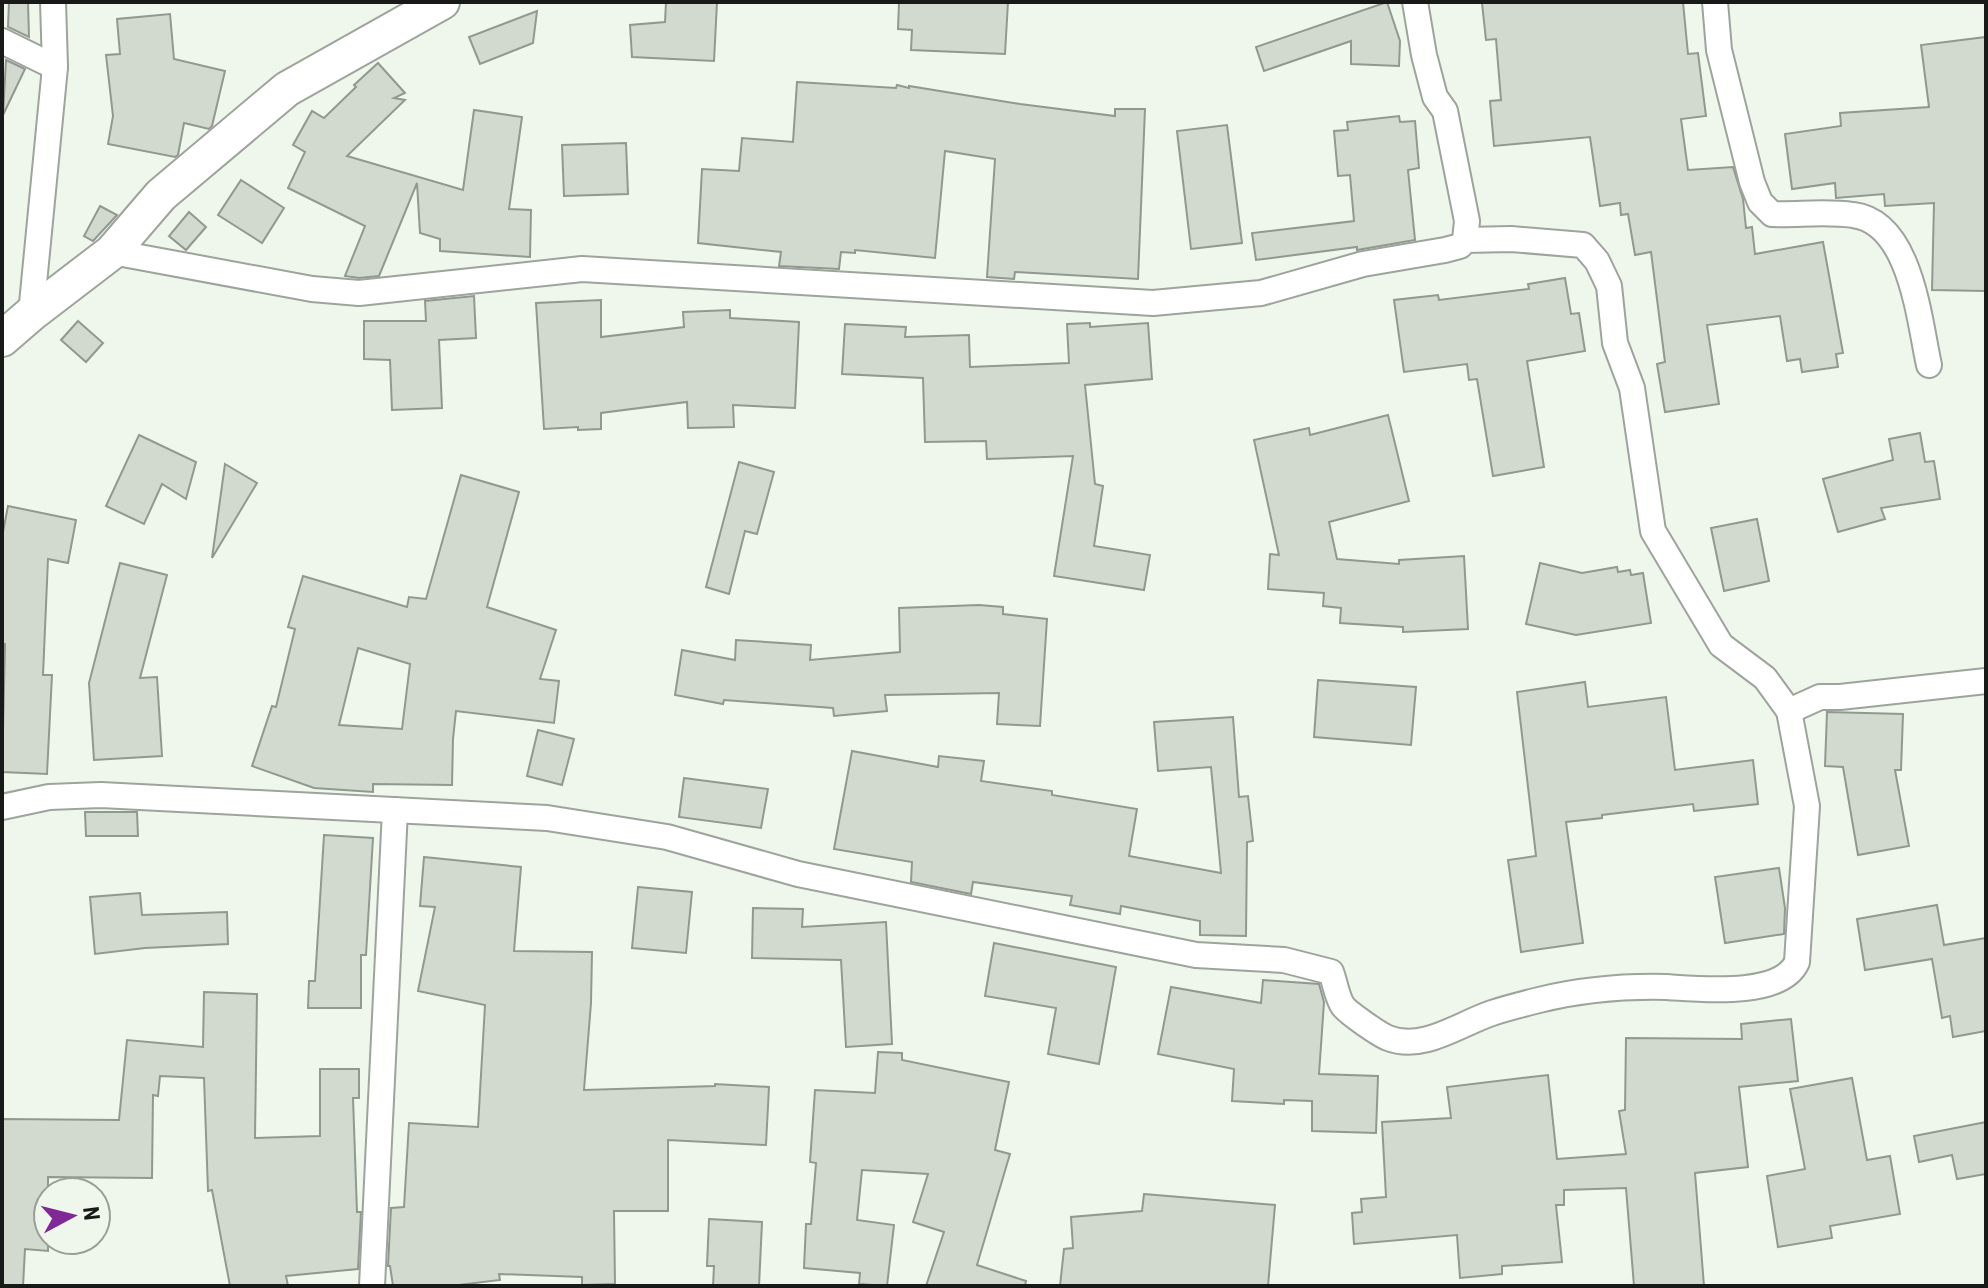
<svg xmlns="http://www.w3.org/2000/svg" width="1988" height="1288" font-family="'Roboto Condensed',sans-serif">
<style>
.building{fill:#d2dad0;stroke:#91988f;stroke-width:2;fill-rule:evenodd}
.lines{fill:none;stroke-linecap:round;stroke-linejoin:round}
.street-casing{stroke:#9da49b;stroke-width:28}
.secondary-casing{stroke:#9da49b;stroke-width:38}
.street{stroke:#fff;stroke-width:24}
.secondary{stroke:#fff;stroke-width:34}
</style>
<rect width="100%" height="100%" fill="#eff7ed"/>
<g class="building">
<polygon points="9,2 28,2 29,37 8,27"/>
<polygon points="666,2 717,2 714,61 632,57 630,25 665,22"/>
<polygon points="909,2 1008,2 1005,54 911,50 912,30 898,29 899,3"/>
<polygon points="1387,2 1400,41 1399,66 1351,64 1351,41 1264,71 1256,47"/>
<polygon points="1683,2 1688,54 1698,53 1706,116 1681,119 1688,170 1733,167 1743,199 1746,228 1752,227 1755,254 1823,242 1843,353 1836,354 1838,367 1802,372 1800,359 1787,361 1780,316 1707,325 1719,404 1665,412 1657,364 1665,362 1651,252 1635,255 1628,214 1621,215 1620,203 1600,206 1590,137 1494,146 1490,101 1501,100 1496,39 1486,40 1482,3"/>
<polygon points="537,11 533,43 480,64 469,37"/>
<polygon points="170,14 174,59 225,71 212,126 209,129 184,123 178,155 175,157 108,144 113,116 106,55 120,54 117,19"/>
<polygon points="1986,37 1986,291 1932,290 1934,203 1885,206 1884,194 1836,198 1835,183 1792,189 1785,134 1841,126 1840,113 1929,107 1921,45"/>
<polygon points="6,60 25,69 3,115"/>
<polygon points="378,63 405,93 394,98 405,100 347,156 463,190 474,110 522,117 509,209 531,210 530,257 440,251 440,239 420,233 417,183 379,276 359,278 345,276 365,226 288,188 305,152 293,145 312,111 324,118 356,87 354,85"/>
<polygon points="797,82 896,88 897,85 909,88 909,86 1020,104 1115,116 1115,109 1145,109 1138,279 1015,272 1014,279 987,277 995,159 945,151 935,258 855,250 855,253 841,252 839,269 779,266 781,252 698,243 702,169 739,171 742,138 793,142"/>
<polygon points="1399,116 1400,122 1415,121 1419,168 1408,170 1415,240 1357,250 1357,247 1256,260 1252,233 1354,221 1350,175 1338,176 1334,131 1348,130 1347,122"/>
<polygon points="1227,125 1242,243 1191,249 1177,131"/>
<polygon points="626,143 628,194 564,196 562,145"/>
<polygon points="241,180 284,208 262,243 218,215"/>
<polygon points="100,206 117,215 93,241 84,236"/>
<polygon points="189,212 206,227 186,250 169,236"/>
<polygon points="1565,278 1571,314 1579,313 1585,351 1527,361 1544,467 1493,476 1477,379 1469,380 1467,364 1404,372 1394,300 1438,295 1439,300 1529,289 1528,284"/>
<polygon points="474,296 476,338 439,340 442,408 392,410 390,360 364,359 364,321 426,321 425,301"/>
<polygon points="601,300 601,337 684,327 683,312 730,310 730,318 799,322 795,408 733,405 734,427 688,428 687,402 601,413 601,429 578,430 578,427 544,429 536,303"/>
<polygon points="78,321 103,343 86,362 61,340"/>
<polygon points="1090,323 1090,327 1148,323 1152,379 1085,385 1095,484 1103,486 1094,546 1150,555 1144,590 1054,576 1073,456 987,459 986,441 925,442 923,378 842,374 845,324 906,327 905,337 969,335 970,367 1069,363 1067,324"/>
<polygon points="1388,415 1409,501 1329,522 1337,559 1399,564 1399,560 1464,556 1468,629 1403,632 1403,627 1340,623 1341,608 1323,606 1324,593 1268,589 1270,554 1279,555 1254,440 1309,428 1310,435"/>
<polygon points="1920,433 1925,462 1934,461 1940,499 1881,508 1885,519 1838,532 1823,479 1893,460 1889,439"/>
<polygon points="139,435 196,462 186,499 162,484 144,524 106,506"/>
<polygon points="739,462 774,472 757,534 745,531 729,594 706,587"/>
<polygon points="225,464 257,483 212,558"/>
<path d="M461,475L519,492L487,607L556,630L540,679L559,681L554,723L456,711L453,739L452,785L373,784V792L314,788L252,766L272,706L276,707L295,629L288,627L303,576L407,607L409,597L426,599ZM358,648L410,664L402,729L339,725Z"/>
<polygon points="8,506 76,520 68,563 48,559 43,675 52,675 47,774 2,772 5,644 2,644 2,537"/>
<polygon points="1757,519 1769,581 1724,591 1711,528"/>
<polygon points="120,563 167,575 140,678 157,677 162,756 94,760 89,683"/>
<polygon points="1540,563 1582,573 1617,567 1618,572 1630,570 1631,575 1643,573 1651,623 1576,635 1526,624"/>
<polygon points="979,605 1003,607 1003,614 1047,619 1040,726 997,724 999,693 885,695 887,711 834,716 833,708 724,700 723,704 675,695 682,650 735,660 736,640 811,645 810,660 900,652 899,608"/>
<polygon points="1318,680 1416,687 1411,745 1314,737"/>
<polygon points="1585,682 1588,707 1666,697 1675,770 1753,760 1758,804 1694,811 1693,804 1602,815 1602,818 1566,822 1583,943 1521,952 1508,860 1536,856 1517,692"/>
<polygon points="1827,712 1903,714 1901,770 1895,770 1909,846 1858,855 1843,767 1825,766"/>
<polygon points="1233,717 1239,797 1248,796 1253,841 1247,842 1246,936 1200,935 1200,921 1121,906 1120,914 1070,905 1072,896 973,882 971,894 911,882 912,862 834,849 852,751 938,767 939,756 984,761 981,781 1052,791 1052,795 1137,809 1129,856 1221,873 1211,767 1158,771 1154,722"/>
<polygon points="538,730 574,739 562,785 527,776"/>
<polygon points="684,778 768,789 761,828 679,817"/>
<polygon points="85,812 137,812 138,836 86,836"/>
<polygon points="324,835 373,838 366,955 361,955 361,1008 308,1008 309,981 315,981"/>
<polygon points="424,857 521,867 514,951 592,952 591,1003 584,1090 715,1086 715,1084 769,1087 766,1145 668,1140 668,1211 614,1211 615,1284 582,1285 582,1277 499,1274 500,1280 450,1286 393,1286 390,1266 388,1266 391,1208 404,1207 409,1123 478,1127 485,1005 418,991 435,907 420,906"/>
<polygon points="1779,868 1785,908 1784,934 1725,943 1715,877"/>
<polygon points="638,887 692,892 686,953 632,948"/>
<polygon points="140,893 142,915 227,912 228,944 145,948 95,954 90,897"/>
<polygon points="1937,905 1944,945 1986,938 1986,1031 1953,1037 1950,1016 1942,1018 1932,959 1865,970 1857,919"/>
<polygon points="753,908 803,909 802,927 886,922 892,1044 846,1047 841,960 752,958"/>
<polygon points="994,943 1116,967 1099,1064 1048,1054 1056,1008 985,996"/>
<polygon points="1263,980 1319,984 1324,1002 1319,1074 1378,1076 1376,1133 1312,1131 1312,1101 1284,1100 1284,1104 1232,1101 1234,1069 1158,1054 1171,987 1261,1003"/>
<polygon points="204,992 257,994 255,1138 320,1136 320,1069 359,1069 359,1098 353,1098 357,1212 361,1212 358,1269 286,1276 288,1286 230,1286 212,1190 208,1191 204,1078 160,1076 158,1096 153,1095 152,1178 48,1177 48,1251 25,1249 23,1286 2,1286 2,1119 119,1120 127,1040 203,1047"/>
<polygon points="1791,1019 1798,1081 1739,1087 1748,1167 1695,1173 1704,1286 1634,1286 1626,1188 1564,1190 1564,1205 1556,1205 1562,1262 1502,1266 1502,1274 1460,1278 1457,1235 1354,1244 1352,1213 1362,1212 1361,1199 1386,1197 1382,1122 1451,1118 1447,1087 1548,1075 1557,1159 1626,1154 1619,1111 1625,1110 1626,1038 1742,1039 1741,1024"/>
<polygon points="878,1052 902,1053 902,1060 1009,1082 995,1150 1010,1154 977,1265 1026,1281 1025,1286 926,1286 944,1232 913,1222 928,1174 862,1170 857,1220 894,1225 887,1286 859,1284 860,1273 804,1268 806,1224 811,1224 816,1163 810,1162 815,1090 875,1093"/>
<polygon points="1852,1078 1867,1160 1890,1156 1900,1214 1830,1226 1832,1238 1778,1247 1767,1176 1805,1169 1790,1089"/>
<polygon points="1986,1122 1986,1174 1957,1179 1952,1155 1919,1162 1914,1136"/>
<polygon points="1144,1194 1275,1205 1268,1286 1060,1286 1064,1249 1073,1248 1071,1217 1142,1211"/>
<polygon points="709,1219 762,1222 759,1286 713,1286 714,1266 707,1266"/>
</g>
<g class="lines">
<defs>
<g id="street">
<polyline points="1415,2 1424,55 1435,97 1445,111 1467,221 1465,240"/>
<path d="M1715,2L1719,50L1752,182L1760,202L1772,214C1798,215 1826,211 1853,215C1911,222 1919,320 1929,365"/>
<polyline points="2,41 55,67"/>
<polyline points="112,252 312,289 359,293 582,269 1153,303 1261,293 1363,264 1445,250 1460,246 1465,240 1511,239 1583,245 1597,261 1609,286 1615,343 1632,388 1653,531 1721,645 1765,678 1789,711"/>
<polyline points="31,314 55,67 53,2"/>
<path d="M2,807L49,797L101,795L547,818L667,837L798,874L1196,955L1284,960L1331,972C1335,982 1337,998 1343,1006C1348,1013 1380,1035 1388,1038C1423,1052 1459,1024 1492,1013C1507,1008 1523,1004 1539,1000C1580,990 1624,986 1666,987C1699,989 1781,998 1797,962L1807,806L1789,711L1820,697H1840L1986,681"/>
<polyline points="372,1286 395,810"/>
</g>
<polyline id="secondary" points="2,339 31,314 112,252 161,195 287,89 442,2"/>
</defs>
<use href="#street" class="street-casing"/>
<use href="#secondary" class="secondary-casing"/>
<use href="#street" class="street"/>
<use href="#secondary" class="secondary"/>
</g>
<rect width="1988" height="1288" fill="none" stroke="#181a17" stroke-width="8"/>
<g transform="translate(72 1216) rotate(83)"><circle r="38" fill="#eff7ed" stroke="#999f97" stroke-width="2"/>
<path d="M0-6L14 30L0 20L-14 30Z" fill="#802896"/>
<text y="-12" font-size="22" font-weight="bold" text-anchor="middle" fill="#181a17">N</text>
</g>
</svg>
